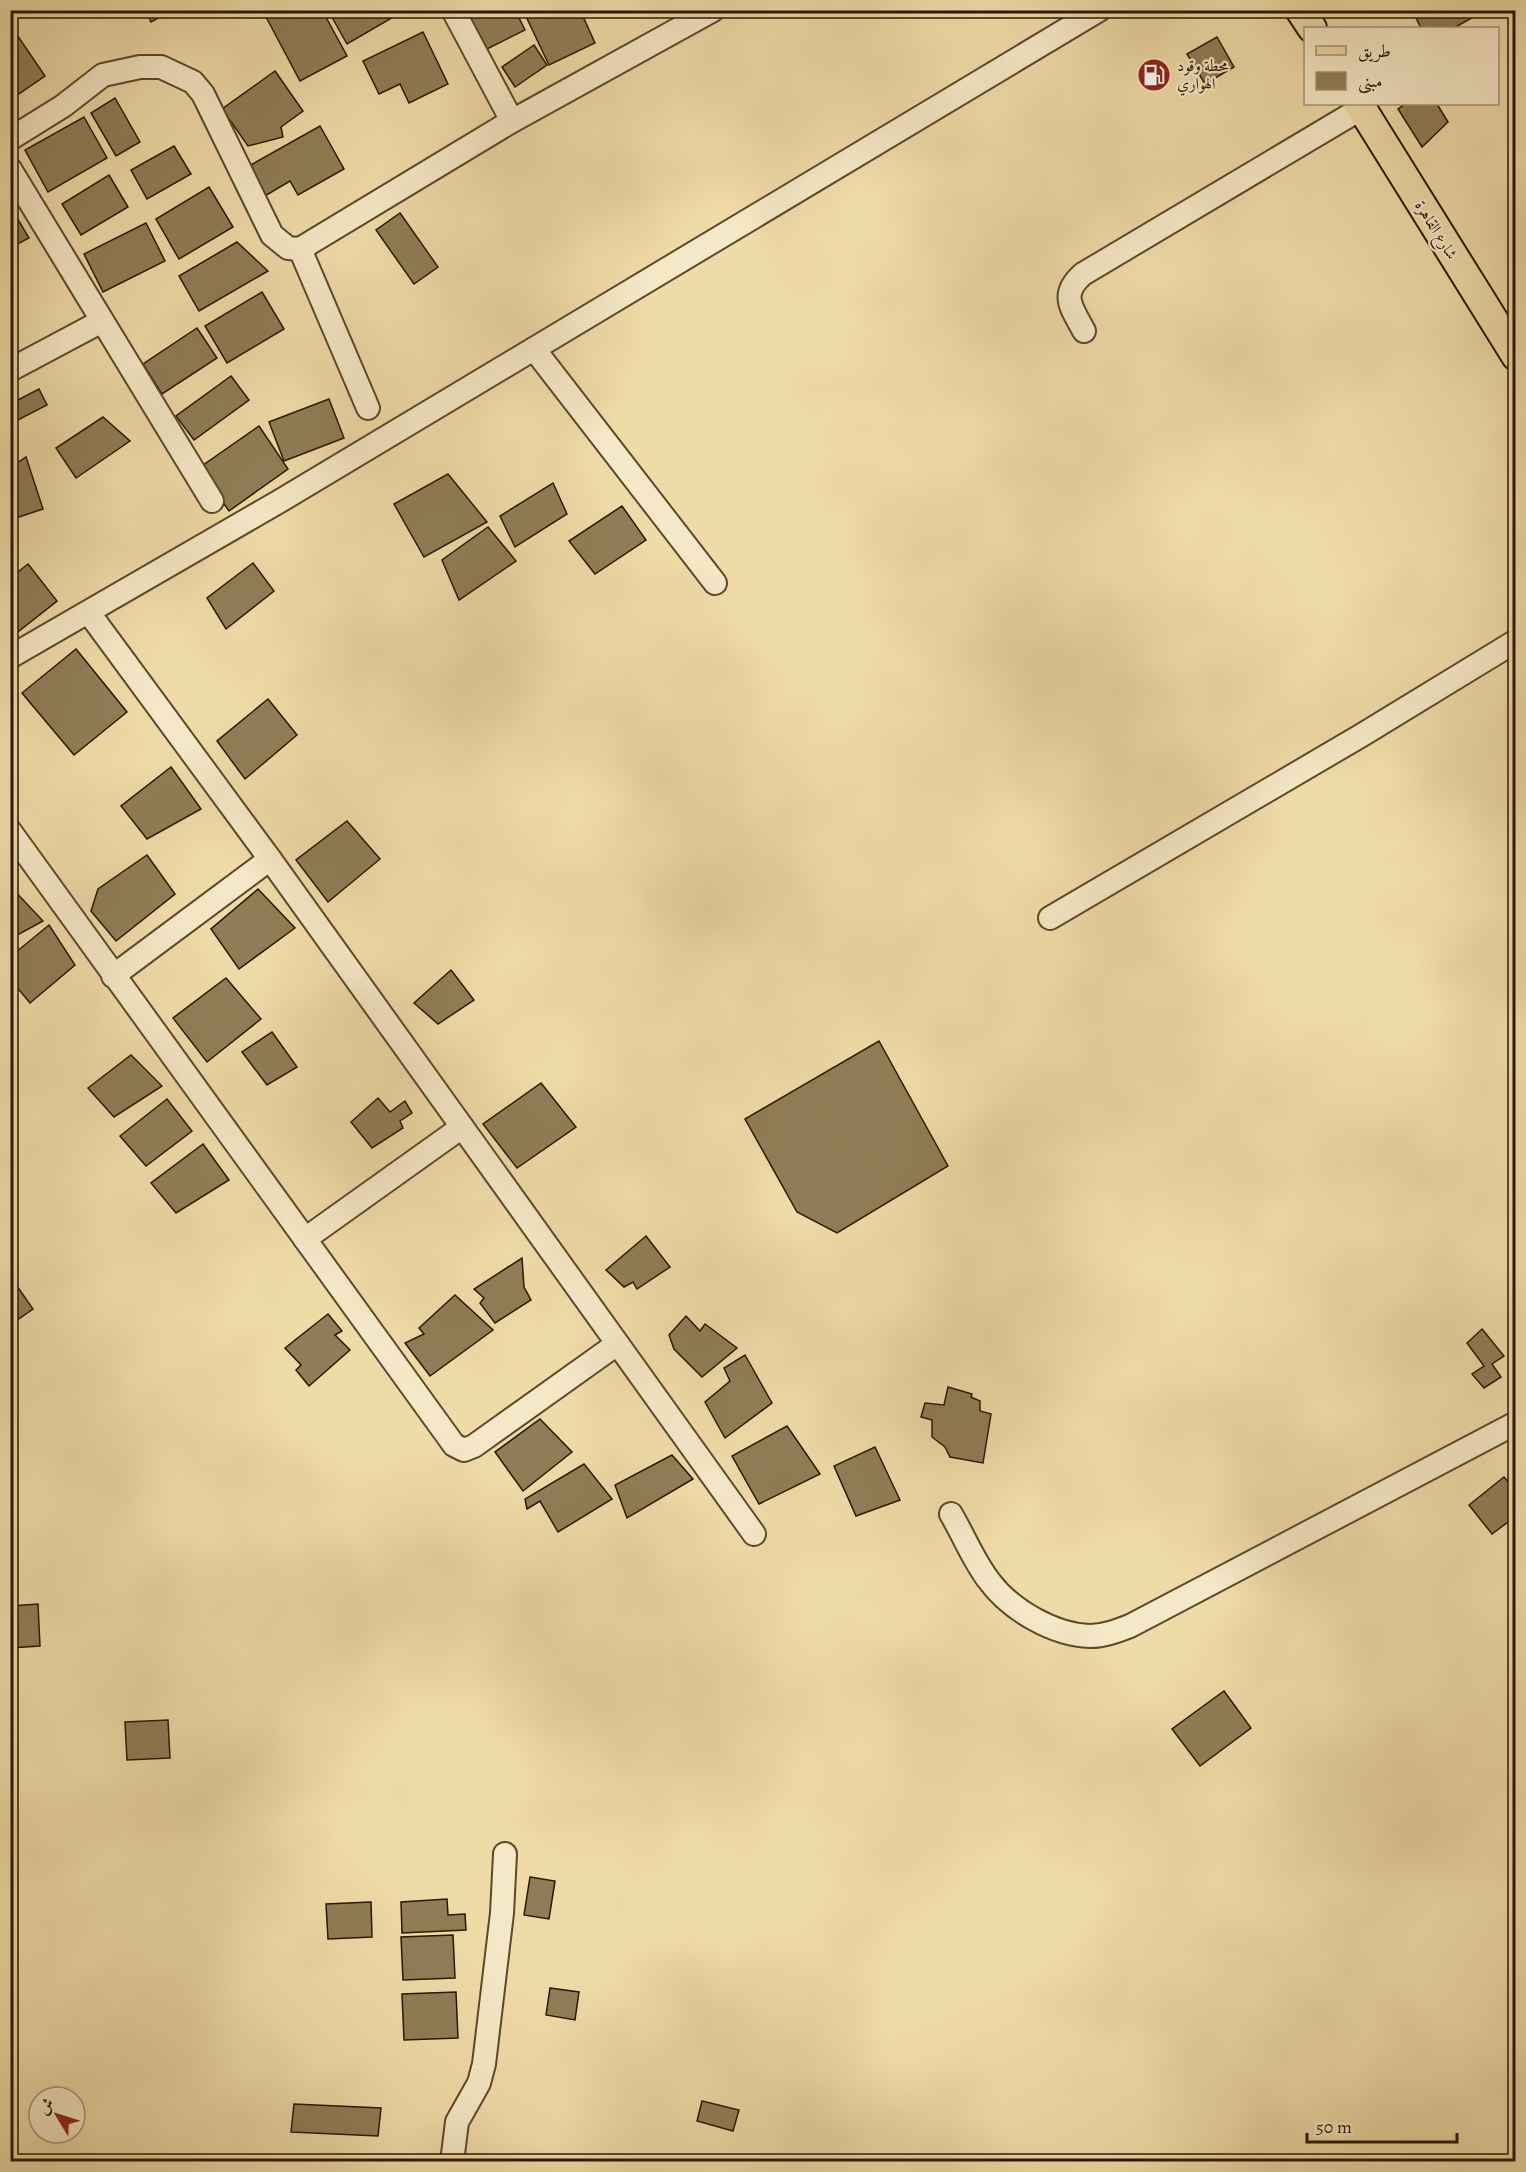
<svg xmlns="http://www.w3.org/2000/svg" width="1526" height="2172" font-family="Alegreya,Amiri,serif">
<style>
.building{fill:#907d57;stroke:#291800;stroke-width:1.5}
.lines{fill:none;stroke-linecap:round;stroke-linejoin:round}
.minor-casing{stroke:#5a492a;stroke-width:26}
.major-casing{stroke:#291800;stroke-width:32}
.minor{stroke:#f5e8c6;stroke-width:22}
.major{stroke:#efdba8;stroke-width:28}
.labels{text-anchor:middle;dominant-baseline:central;stroke-width:4.5;stroke-linejoin:round;paint-order:stroke}
.poi-label{font-size:16px;fill:#291800;stroke:#f5e8c6;text-anchor:start}
.street-label{font-size:16px;fill:#291800;stroke:#f5e8c6}
</style>
<rect width="100%" height="100%" fill="#efdba8"/>
<filter id="stains"><feTurbulence type="fractalNoise" baseFrequency=".00333" numOctaves="4"/><feColorMatrix values="0 0 0 0 .2 0 0 0 0 .09 0 0 0 0 .02 0 0 0 .5 -.17"/></filter>
<radialGradient id="worn" r=".72"><stop offset=".6" stop-color="#630" stop-opacity="0"/><stop offset="1" stop-color="#630" stop-opacity=".3"/></radialGradient>
<g class="building">
<polygon points="146,10 173,10 151,22"/>
<polygon points="273,10 322,10 347,56 300,81 265,15"/>
<polygon points="328,10 401,10 402,12 347,44"/>
<polygon points="460,10 515,10 525,30 481,52"/>
<polygon points="523,10 580,10 595,43 549,65"/>
<polygon points="1412,10 1471,10 1475,16 1454,28 1421,28"/>
<polygon points="13,29 45,76 10,100 10,30"/>
<polygon points="423,32 448,84 409,103 400,84 379,94 363,61"/>
<polygon points="1217,37 1234,67 1205,84 1187,54"/>
<polygon points="534,45 547,65 515,87 502,67"/>
<polygon points="275,71 303,111 281,127 283,137 248,146 222,109"/>
<polygon points="115,98 140,142 116,156 91,113"/>
<polygon points="1405,104 1437,104 1448,122 1422,147 1398,109"/>
<polygon points="84,117 107,158 48,192 25,150"/>
<polygon points="320,126 344,169 298,195 290,181 265,196 249,166"/>
<polygon points="174,146 191,174 147,199 131,170"/>
<polygon points="109,175 128,207 81,235 62,204"/>
<polygon points="209,187 233,227 179,259 156,219"/>
<polygon points="10,206 29,238 10,248"/>
<polygon points="400,213 438,267 414,284 376,230"/>
<polygon points="146,223 165,261 103,292 84,254"/>
<polygon points="237,242 268,271 199,311 179,276"/>
<polygon points="262,292 284,329 227,363 205,326"/>
<polygon points="197,328 217,358 162,394 143,364"/>
<polygon points="231,376 249,400 194,440 176,416"/>
<polygon points="39,389 47,405 10,424 10,404"/>
<polygon points="329,399 344,438 284,461 269,422"/>
<polygon points="103,417 130,441 76,478 56,448"/>
<polygon points="259,426 288,469 229,511 199,468"/>
<polygon points="26,457 43,509 10,520 10,468"/>
<polygon points="448,474 487,522 424,557 394,504"/>
<polygon points="553,483 567,514 515,547 500,516"/>
<polygon points="622,506 646,540 595,574 569,541"/>
<polygon points="488,527 516,561 459,600 442,560"/>
<polygon points="253,563 274,591 226,629 207,598"/>
<polygon points="28,564 57,601 14,635 10,631 10,578"/>
<polygon points="76,649 127,712 74,755 22,693"/>
<polygon points="268,699 297,735 245,779 217,741"/>
<polygon points="171,767 201,809 147,839 121,806"/>
<polygon points="347,821 380,859 328,902 296,860"/>
<polygon points="147,855 175,894 116,941 91,911 98,889"/>
<polygon points="10,886 43,921 10,939"/>
<polygon points="258,889 295,928 239,969 211,929"/>
<polygon points="49,925 75,965 30,1003 10,979 10,957"/>
<polygon points="451,970 474,1000 438,1024 414,1003"/>
<polygon points="226,978 261,1019 207,1062 173,1018"/>
<polygon points="272,1032 297,1067 267,1085 242,1052"/>
<polygon points="879,1041 948,1166 837,1233 797,1212 745,1119"/>
<polygon points="131,1055 162,1086 114,1117 88,1088"/>
<polygon points="541,1083 576,1127 517,1168 483,1124"/>
<polygon points="378,1098 390,1112 405,1101 412,1113 400,1121 403,1128 372,1148 351,1122"/>
<polygon points="167,1099 192,1131 146,1166 120,1136"/>
<polygon points="203,1144 229,1180 176,1213 151,1183"/>
<polygon points="646,1236 670,1267 637,1289 633,1282 624,1287 606,1270"/>
<polygon points="522,1258 524,1287 531,1300 495,1323 480,1303 484,1298 474,1289"/>
<polygon points="10,1276 33,1309 10,1325"/>
<polygon points="455,1295 493,1330 430,1376 405,1343 424,1334 419,1328"/>
<polygon points="328,1314 342,1331 335,1335 350,1350 309,1386 296,1370 301,1365 285,1348"/>
<polygon points="686,1316 700,1331 705,1324 737,1348 702,1377 674,1349 669,1335"/>
<polygon points="1482,1329 1504,1356 1492,1364 1501,1377 1484,1388 1472,1374 1484,1366 1467,1343"/>
<polygon points="745,1355 772,1403 725,1438 705,1402 730,1381 724,1368"/>
<polygon points="948,1387 972,1394 971,1397 980,1401 980,1411 991,1414 983,1463 950,1457 945,1447 932,1437 932,1420 921,1417 925,1403 944,1405"/>
<polygon points="540,1419 572,1452 523,1491 495,1452"/>
<polygon points="787,1426 820,1474 759,1504 732,1456"/>
<polygon points="875,1447 900,1500 856,1516 834,1466"/>
<polygon points="672,1455 693,1479 627,1518 615,1485"/>
<polygon points="584,1464 612,1499 558,1532 540,1501 527,1509 525,1499"/>
<polygon points="1504,1477 1516,1491 1516,1516 1492,1534 1469,1505"/>
<polygon points="38,1604 40,1646 10,1648 10,1606"/>
<polygon points="1224,1691 1251,1728 1200,1766 1172,1729"/>
<polygon points="168,1720 170,1758 127,1760 125,1722"/>
<polygon points="530,1877 555,1881 549,1919 524,1915"/>
<polygon points="447,1899 448,1915 465,1914 466,1930 402,1933 401,1902"/>
<polygon points="371,1902 372,1937 328,1939 326,1904"/>
<polygon points="453,1935 455,1978 403,1980 401,1937"/>
<polygon points="550,1988 579,1992 575,2020 546,2015"/>
<polygon points="456,1992 458,2038 404,2040 402,1994"/>
<polygon points="702,2101 739,2110 733,2131 697,2121"/>
<polygon points="294,2104 381,2108 378,2136 291,2132"/>
</g>
<g class="lines">
<defs>
<g id="minor">
<polyline points="453,10 512,121"/>
<polyline points="10,139 63,106 103,75 140,67 161,67 193,82 203,94 272,235 288,248 300,249 512,121 713,10"/>
<polyline points="10,169 212,501"/>
<polyline points="300,249 368,408"/>
<path d="M1084,331C1072,308 1059,295 1083,274L1362,108"/>
<polyline points="534,349 715,583"/>
<polyline points="10,370 102,321"/>
<polyline points="89,613 270,859 754,1534"/>
<polyline points="10,657 280,501 1099,10"/>
<polyline points="10,831 454,1445 464,1450 474,1446 617,1344"/>
<polyline points="1050,918 1362,735 1516,641"/>
<polyline points="113,976 270,859"/>
<polyline points="305,1239 462,1127"/>
<path d="M951,1514C964,1536 974,1562 990,1582C1011,1610 1054,1635 1090,1636C1104,1636 1117,1631 1130,1626L1516,1423"/>
<polyline points="452,2162 457,2122 479,2083 484,2064 502,1913 505,1854"/>
</g>
<g id="major">
<polyline points="1300,10 1312,28"/>
<polyline points="1359,104 1516,356"/>
</g>
</defs>
<use href="#minor" class="minor-casing"/>
<use href="#major" class="major-casing"/>
<use href="#minor" class="minor"/>
<use href="#major" class="major"/>
</g>
<defs>
<symbol id="fuel-disc" viewBox="-11 -11 22 22"><circle r="9.5" fill="#8f2418" stroke="#f5e8c6"/><path d="M-5.5-6h7V0h2V4h1.3V-2.5L3-4.5l.8-.8L6-3V5H2.5V1h-1V6h-7ZM-4.2-4.7v3.2H.2V-4.7Z" fill="#fff"/></symbol>
</defs>
<g fill-rule="evenodd">
<use href="#fuel-disc" x="1135" y="56" width="38" height="38"/>
</g>
<g class="labels">
<g class="poi-label">
<text x="1177" y="66">محطة وقود<tspan x="1177" dy="18">الهواري</tspan></text>
</g>
<g class="street-label">
<text transform="translate(1436 230) rotate(58)">شارع القاهرة</text>
</g>
</g>
<rect width="1526" height="2172" fill="none" stroke="#efdba8" stroke-width="36"/>
<rect x="12" y="12" width="1502" height="2148" fill="none" stroke="#291800" stroke-width="3"/>
<rect x="18" y="18" width="1490" height="2136" fill="none" stroke="#291800" stroke-width="1.5"/>
<rect x="1304" y="27" width="195" height="78" fill="#f5e8c6" stroke="#a39577" stroke-width="1.5"/>
<rect x="1316" y="46" width="30" height="9" fill="#efdba8" stroke="#a39577" stroke-width="1.5"/>
<text x="1358" y="57" font-size="18" fill="#291800">طريق</text>
<rect x="1316" y="72" width="30" height="18" fill="#907d57" stroke="#a39577" stroke-width="1.5"/>
<text x="1358" y="87" font-size="18" fill="#291800">مبنى</text>
<g transform="translate(57 2115) rotate(308)"><circle r="28" fill="#f5e8c6" stroke="#a39577" stroke-width="1.5"/>
<path d="M0-4.5L10 22L0 15L-10 22Z" fill="#8f2418"/>
<text y="-9" font-size="16" font-weight="bold" text-anchor="middle" fill="#291800">ش</text>
</g>
<path d="M1307 2133v9h150v-9" fill="none" stroke="#291800" stroke-width="3"/>
<text x="1316" y="2133" font-size="18" fill="#291800" stroke="#f5e8c6" stroke-width="4.5" paint-order="stroke">50 m</text>
<rect width="100%" height="100%" filter="url(#stains)"/>
<rect width="100%" height="100%" fill="url(#worn)"/>
</svg>
